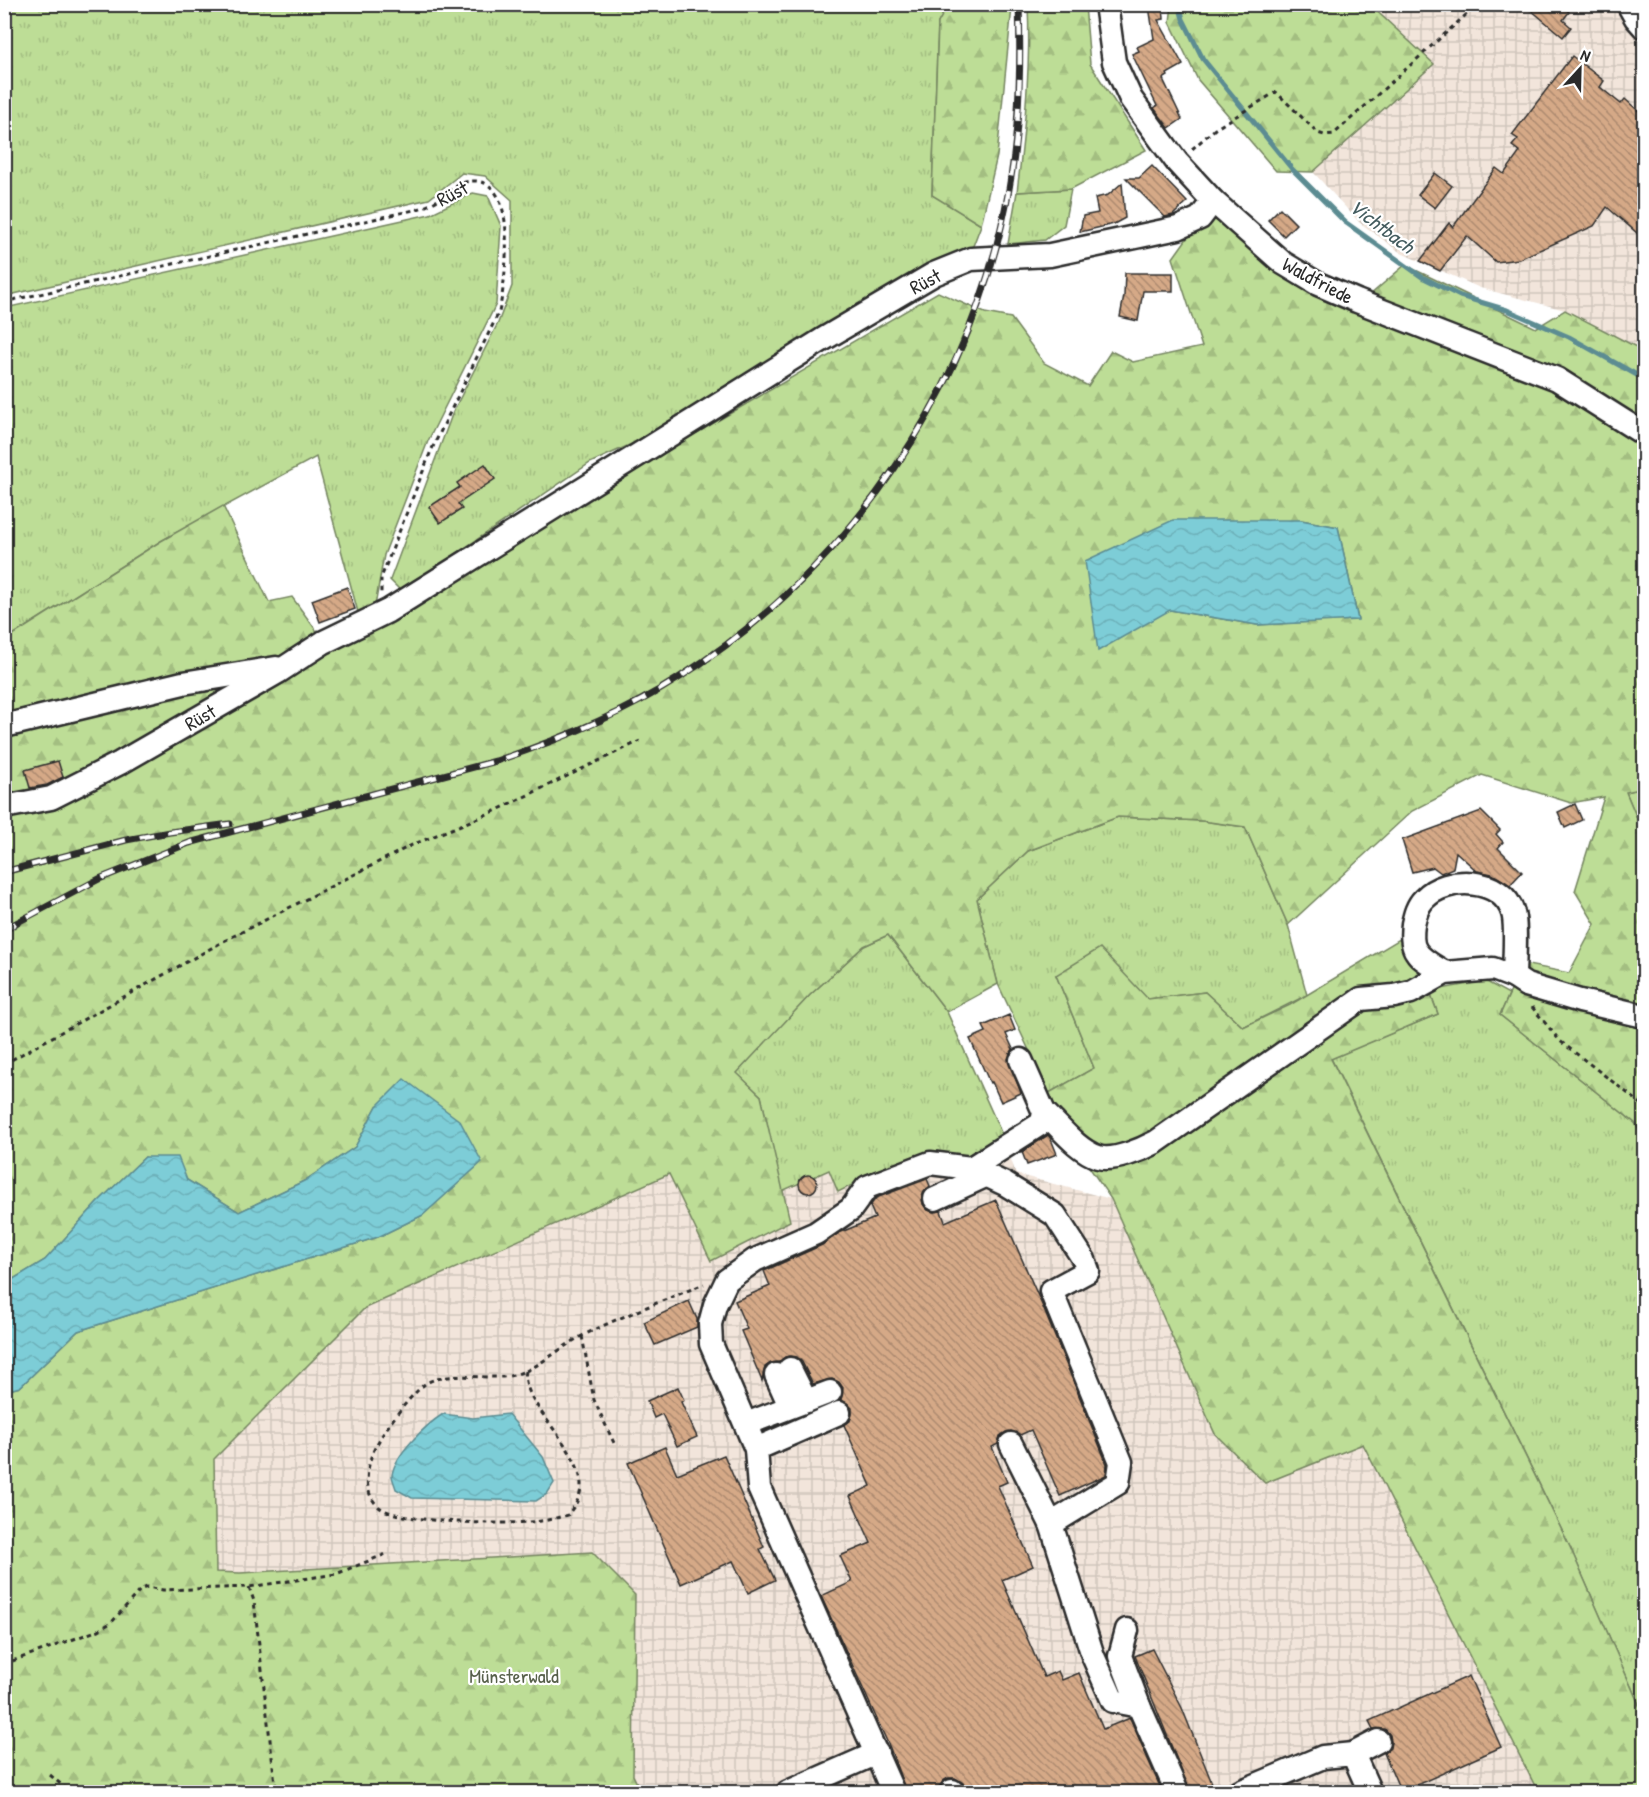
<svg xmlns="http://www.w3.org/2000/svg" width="1649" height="1797" font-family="'Patrick Hand',sans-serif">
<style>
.industrial{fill:url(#industrial-grid)}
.grass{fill:url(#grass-tufts);stroke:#748460;stroke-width:1.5}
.forest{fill:url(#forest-firs);stroke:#748460;stroke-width:1.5;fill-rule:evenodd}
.water{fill:url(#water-waves);stroke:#5c8c92;stroke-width:1.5}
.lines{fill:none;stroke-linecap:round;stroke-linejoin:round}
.stream{stroke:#5c8c92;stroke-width:5}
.building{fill:url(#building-back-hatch);stroke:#2b2b2b;stroke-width:1.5}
.minor-casing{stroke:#2b2b2b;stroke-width:27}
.path{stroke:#2b2b2b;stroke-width:3;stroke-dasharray:4.5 4.5;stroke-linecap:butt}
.minor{stroke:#fff;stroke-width:22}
.rail-casing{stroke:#2b2b2b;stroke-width:7}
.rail{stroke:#fff;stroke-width:4.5;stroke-dasharray:14;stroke-linecap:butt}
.labels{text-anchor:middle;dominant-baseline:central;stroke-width:4.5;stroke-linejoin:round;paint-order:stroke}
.street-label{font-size:20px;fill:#2b2b2b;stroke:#fff}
.park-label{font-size:20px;fill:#57604b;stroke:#fff}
.water-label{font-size:21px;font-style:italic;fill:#445c5f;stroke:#fff}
</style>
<defs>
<pattern id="industrial-grid" width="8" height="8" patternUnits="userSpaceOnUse" patternTransform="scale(1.5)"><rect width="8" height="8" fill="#f2e5db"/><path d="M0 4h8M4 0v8" fill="none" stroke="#d0c5bc"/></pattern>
<pattern id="grass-tufts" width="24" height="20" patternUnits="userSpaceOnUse" patternTransform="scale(1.5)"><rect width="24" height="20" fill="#bddd96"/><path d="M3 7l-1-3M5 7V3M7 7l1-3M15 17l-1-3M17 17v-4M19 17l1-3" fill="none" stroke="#a3be81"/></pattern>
<pattern id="forest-firs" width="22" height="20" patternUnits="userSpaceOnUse" patternTransform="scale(1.5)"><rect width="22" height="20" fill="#bddd96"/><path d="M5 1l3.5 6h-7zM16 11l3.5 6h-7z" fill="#a3be81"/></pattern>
<pattern id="water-waves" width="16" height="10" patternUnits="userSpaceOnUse" patternTransform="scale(1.5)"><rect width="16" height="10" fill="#7dcdd7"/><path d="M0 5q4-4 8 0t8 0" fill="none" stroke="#6cb0b9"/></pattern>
<pattern id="building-back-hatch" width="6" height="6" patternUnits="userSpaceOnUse" patternTransform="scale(1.5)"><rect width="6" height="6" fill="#d5a987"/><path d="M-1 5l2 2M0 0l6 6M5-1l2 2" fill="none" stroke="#ad8a6f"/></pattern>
</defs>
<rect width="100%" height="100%" fill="#fff"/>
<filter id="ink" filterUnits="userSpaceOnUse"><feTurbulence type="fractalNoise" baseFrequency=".0167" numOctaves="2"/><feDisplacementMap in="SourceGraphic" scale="12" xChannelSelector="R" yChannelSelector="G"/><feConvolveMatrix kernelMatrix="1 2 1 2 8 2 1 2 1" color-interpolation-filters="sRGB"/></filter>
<g filter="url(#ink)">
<g class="industrial">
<polygon points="1370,5 1644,5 1644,351 1565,310 1480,288 1401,253 1359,222 1313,172 1434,64"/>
<polygon points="1004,1139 1016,1174 1111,1199 1215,1434 1363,1443 1538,1792 641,1792 633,1775 240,1573 216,1572 214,1459 365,1308 670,1173 711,1261 789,1221 782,1191 830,1170 838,1192 880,1171 926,1152 945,1153 963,1158"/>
</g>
<g class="grass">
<polygon points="4,5 948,5 938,23 932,194 981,225 973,246 931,263 735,397 590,463 401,591 390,580 453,412 498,323 512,286 512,200 485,176 462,173 429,199 5,296"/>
<polygon points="1071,189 1064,225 1045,240 1008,244 1017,192"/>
<polygon points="473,193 488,196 501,226 496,304 428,441 384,555 375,606 359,616 316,457 161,541 5,640 5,308 430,214"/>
<polygon points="1644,788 1644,835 1626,792"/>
<polygon points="1118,817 1202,821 1245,827 1288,925 1307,995 1243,1027 1205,992 1148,999 1056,975 1094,1068 1049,1093 998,984 977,899 1028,851"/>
<polygon points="888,935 947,1012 1004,1139 963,1158 945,1153 926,1152 880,1171 838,1192 829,1170 782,1191 761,1096 736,1073 810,995 864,946"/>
<polygon points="1485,981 1509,994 1500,1015 1635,1123 1644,1139 1644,1716 1570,1547 1331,1058 1438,1014 1430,991"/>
</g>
<g class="forest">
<polygon points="948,5 1011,4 1012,7 997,156 981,225 932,195 938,23"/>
<path d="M1028,5H1085L1090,64L1146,150L1071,189L1017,192C1025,130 1031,67 1028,5Z"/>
<polygon points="1172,5 1370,5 1434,64 1313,172 1276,171 1198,80 1170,22"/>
<path d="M1205,213L1278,264L1370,295L1405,265L1536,328L1565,310L1644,351V788L1626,792L1644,835V1139L1635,1123L1500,1015L1523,964L1569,973L1595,924L1575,891L1604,797L1571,803L1482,775L1412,811L1288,925L1245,827L1202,821L1118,817L1028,851L977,899L998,984L947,1012L888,935L864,946L810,995L737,1073L761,1096L790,1221L711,1261L669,1174L365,1308L214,1459L216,1572L240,1573L592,1552L635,1595L633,1775L641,1792H5V1391L20,1387L78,1331L378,1237L423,1215L377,1106L355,1147L304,1181L239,1212L187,1180L145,1157L98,1202L45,1260L5,1284V640L161,541L223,506L269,602L292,597L329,648L938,292L985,313L1011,318L1044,363L1088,386L1111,351L1133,362L1202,347L1173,258ZM1301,520L1338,527L1358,619L1257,625L1170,610Z"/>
<polygon points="1408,934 1438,1014 1331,1059 1570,1547 1644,1716 1644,1792 1538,1792 1363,1444 1265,1483 1215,1434 1111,1199 1057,1120 1049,1093 1094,1068 1056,975 1100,948 1148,999 1205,992 1243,1027 1290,1005"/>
</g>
<g class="water">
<polygon points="1173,520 1301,520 1338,527 1358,620 1257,625 1170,610 1098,651 1085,561"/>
<polygon points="404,1079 460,1121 482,1162 423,1215 378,1237 78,1331 20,1387 5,1391 5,1284 45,1260 98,1202 145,1157 178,1157 187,1180 239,1212 304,1181 355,1147 377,1106"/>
<path d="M443,1414L473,1418L508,1414L543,1457L554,1483L547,1494L536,1501L412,1498L396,1489C395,1485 392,1479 392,1475C395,1454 426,1425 443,1414Z"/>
</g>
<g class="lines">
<polyline class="stream" points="1179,4 1183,19 1203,59 1292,169 1345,222 1422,277 1460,296 1507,310 1569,337 1644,379"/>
</g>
<g class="building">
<polygon points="1524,4 1560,4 1569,12 1563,20 1571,27 1563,37"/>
<polygon points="1163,5 1164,19 1158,20 1183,65 1167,74 1168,76 1163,79 1182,119 1169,128 1154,108 1157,106 1132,54 1139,51 1137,47 1154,39 1149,6"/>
<polygon points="1572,56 1604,81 1600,87 1621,104 1625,99 1644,116 1644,239 1607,207 1594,226 1519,259 1496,262 1467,236 1440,271 1420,261 1449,223 1453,227 1496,168 1504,174 1520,152 1512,146 1518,139 1512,135"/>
<polygon points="1152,166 1187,202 1173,215 1165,217 1126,178 1139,178"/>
<polygon points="1435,173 1452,186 1435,208 1418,195"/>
<polygon points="1122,183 1125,218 1114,224 1080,232 1083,216 1098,213 1095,198 1108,195"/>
<polygon points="1280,208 1296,224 1284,236 1268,220"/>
<polygon points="1125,273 1173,273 1173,291 1143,291 1138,321 1120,317 1124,296"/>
<polygon points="485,464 495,479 458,504 462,509 440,523 429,507 460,487 457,483"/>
<polygon points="347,587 355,609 320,622 312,600"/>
<polygon points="58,761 63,777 47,785 30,788 25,770"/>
<polygon points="1575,804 1582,820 1565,828 1558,812"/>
<polygon points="1481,811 1500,830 1496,834 1503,842 1498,848 1522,872 1510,885 1492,874 1477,871 1456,852 1453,868 1441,873 1433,867 1412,872 1402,840"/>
<polygon points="1009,1015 1015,1030 1006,1034 1013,1049 1008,1059 1021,1093 1001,1102 992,1082 990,1083 970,1039 986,1032 983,1026"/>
<polygon points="1048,1135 1051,1139 1057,1154 1027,1165 1022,1152"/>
<circle cx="808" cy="1184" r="9"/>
<polygon points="927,1179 930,1186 924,1192 922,1197 923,1204 928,1210 934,1212 941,1211 945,1222 996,1200 1042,1305 1107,1464 1106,1475 1060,1496 1031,1430 1020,1435 1011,1431 1006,1432 1000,1436 998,1444 992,1447 1007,1482 998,1486 1033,1566 1002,1580 1044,1677 1058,1671 1062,1680 1079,1673 1103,1729 1130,1718 1161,1789 1154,1792 966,1792 963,1783 955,1778 948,1778 943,1781 939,1787 939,1792 906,1792 890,1748 821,1596 852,1582 840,1556 871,1543 850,1496 871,1486 844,1425 850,1421 852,1414 852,1408 847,1403 841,1400 843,1388 839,1382 832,1379 813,1384 802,1362 797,1357 791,1356 785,1357 779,1362 771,1363 765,1367 762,1381 741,1331 747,1329 735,1301 770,1286 764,1271 822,1245 839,1233 875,1218 870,1206 876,1198"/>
<polygon points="689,1301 697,1319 697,1327 655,1345 644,1322"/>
<polygon points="678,1387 684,1400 681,1402 697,1437 677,1446 662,1414 654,1418 647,1401"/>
<polygon points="665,1447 677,1474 724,1455 764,1547 760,1549 775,1580 748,1593 733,1561 681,1584 628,1463"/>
<polygon points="1152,1649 1182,1708 1212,1783 1190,1792 1135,1656"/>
<polygon points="1469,1676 1501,1747 1401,1792 1384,1753 1390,1748 1391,1742 1390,1735 1385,1729 1373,1729 1369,1721"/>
</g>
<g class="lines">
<defs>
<g id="minor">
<polyline points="1106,4 1114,62 1131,99 1177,162 1213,201 1283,263 1318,284 1357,301 1557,379 1644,434"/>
<polyline points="1628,4 1636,18 1644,27"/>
<polyline points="4,726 183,683 276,668"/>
<polyline points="4,807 51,798 120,763 278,672 324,642 388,611 822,340 934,274 971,259 1050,255 1178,228 1200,218 1213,201"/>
<path d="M1445,973C1436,967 1422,961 1416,951C1411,944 1412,932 1413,924C1415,915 1417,906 1424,899C1446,875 1503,877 1513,913C1517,925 1514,963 1514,977"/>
<path d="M1044,1112C1060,1127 1077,1150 1098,1157C1114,1162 1143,1149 1156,1142L1361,999L1394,996L1411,992L1445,973L1493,969L1514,977L1526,985L1580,1001L1644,1016"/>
<polyline points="971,1168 1042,1123 1044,1112 1021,1060"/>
<polyline points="935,1199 985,1176"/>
<polyline points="790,1369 806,1401"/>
<polyline points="776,1375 790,1406"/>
<polyline points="746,1424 830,1392"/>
<polyline points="756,1449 839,1413"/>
<polyline points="1051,1524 1093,1656 1113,1701 1139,1706"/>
<polyline points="1127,1630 1120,1656 1139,1706 1177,1792"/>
<polyline points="1353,1754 1378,1741"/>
<polyline points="952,1791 953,1792"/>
<polyline points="788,1792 877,1753"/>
<polyline points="893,1792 759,1488 756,1449 711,1344 710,1324 715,1305 727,1280 755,1260 816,1233 851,1209 867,1187 930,1163 971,1168 1005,1184 1055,1215 1084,1260 1088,1271 1051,1291 1121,1462 1118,1483 1051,1524 1011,1444"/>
<polyline points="1240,1792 1323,1757 1353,1754 1370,1792"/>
</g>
</defs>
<use href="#minor" class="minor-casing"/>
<g class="path">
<polyline points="1192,149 1215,129 1276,92 1318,133 1324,135 1334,134 1478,4"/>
<path d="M4,302L414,210C422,208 429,205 436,201C448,194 456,182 472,181C521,178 505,284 499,312L431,451L381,578V593"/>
<polyline points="1532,1007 1560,1041 1644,1106"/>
<polyline points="4,1064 224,941 412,845 495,811 640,741"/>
<polyline points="582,1336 594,1400 614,1443"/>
<path d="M526,1371C518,1406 597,1457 578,1499C576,1505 571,1510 568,1515C559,1517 550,1520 541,1521C512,1525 399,1524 379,1507C364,1494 366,1474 371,1457C377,1438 409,1396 425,1384C442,1372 481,1378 501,1377C509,1377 517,1374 523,1372C540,1366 564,1345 582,1336C621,1316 663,1301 704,1284"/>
<polyline points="249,1587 254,1601 276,1792"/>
<polyline points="4,1664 99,1630 112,1622 140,1590 147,1587 163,1590 249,1587 336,1574 386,1554"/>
<polyline points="50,1775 70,1792"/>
</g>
<use href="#minor" class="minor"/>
<defs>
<g id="rail">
<polyline points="4,872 126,840 170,832 230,824"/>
<path d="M4,931L16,923L99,879L189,843L496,761C559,740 621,715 677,679C850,569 973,391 1009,189C1020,128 1021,66 1019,4"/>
</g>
</defs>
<use href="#rail" class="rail-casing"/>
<use href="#rail" class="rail"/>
</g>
</g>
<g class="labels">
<g class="street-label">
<text transform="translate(452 193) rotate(-28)">Rüst</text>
<text transform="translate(1318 280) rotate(28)">Waldfriede</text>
<text transform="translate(925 281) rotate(-28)">Rüst</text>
<text transform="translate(200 717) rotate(-30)">Rüst</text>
</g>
<g class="park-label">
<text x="514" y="1675">Münsterwald</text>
</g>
<g class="water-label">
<text transform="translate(1382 226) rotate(37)">Vichtbach</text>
</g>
</g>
<rect width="1649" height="1797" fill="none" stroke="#fff" stroke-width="24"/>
<rect x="12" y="12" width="1625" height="1773" fill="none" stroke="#2b2b2b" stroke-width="2" filter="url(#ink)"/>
<g transform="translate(1580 69) rotate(22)" stroke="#ffffff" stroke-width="4.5" paint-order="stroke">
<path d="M0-4.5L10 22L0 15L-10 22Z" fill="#2b2b2b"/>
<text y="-9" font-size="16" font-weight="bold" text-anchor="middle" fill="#2b2b2b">N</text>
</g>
</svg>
